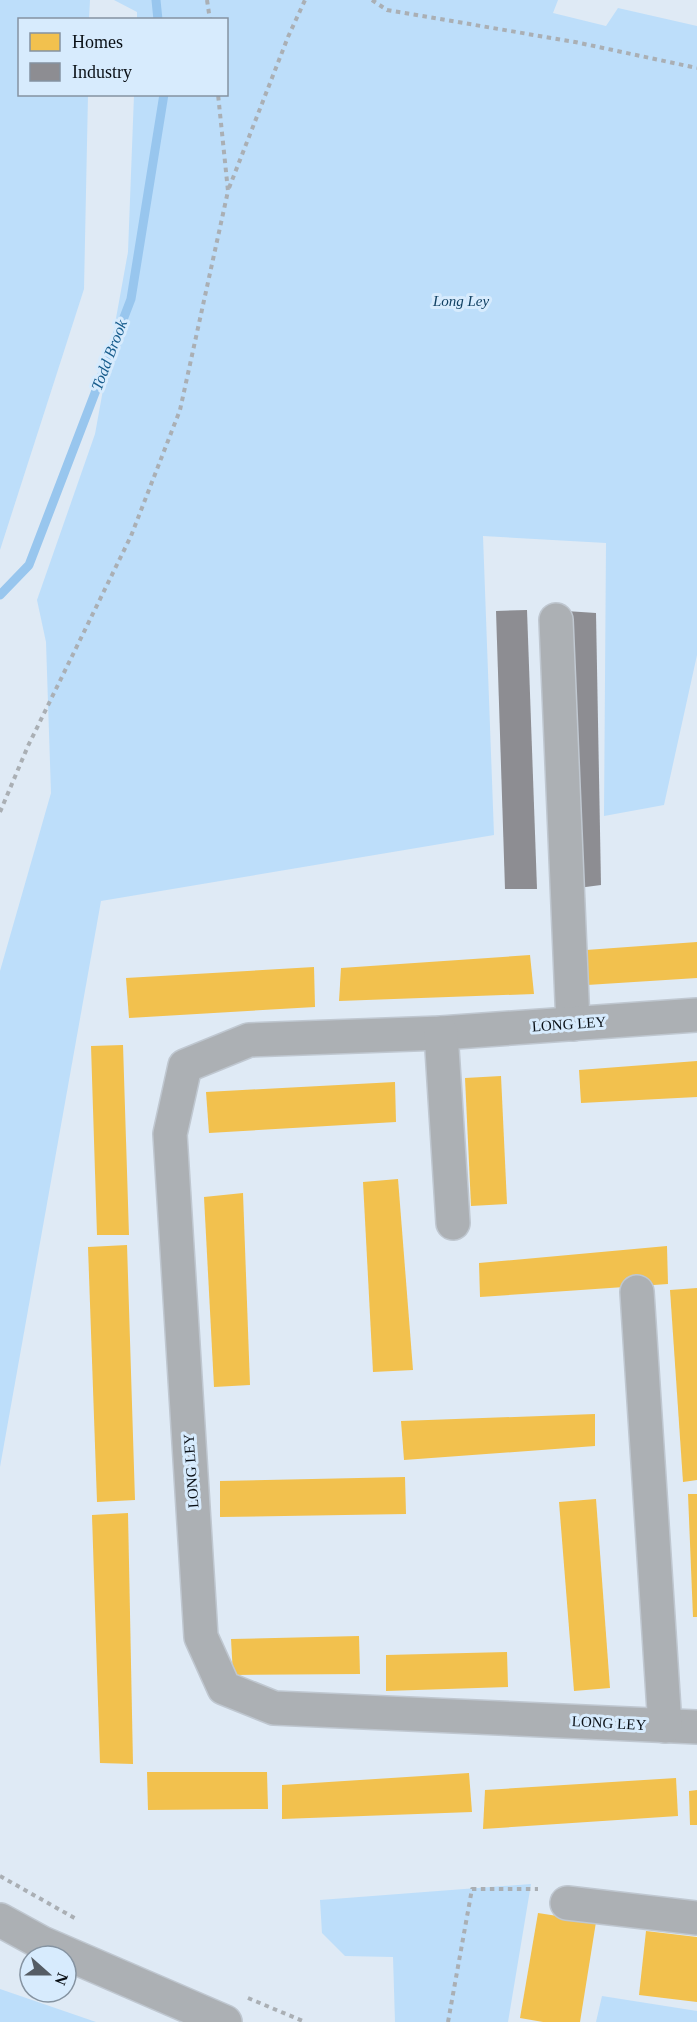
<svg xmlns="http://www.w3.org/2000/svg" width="697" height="2022" font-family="Georgia,serif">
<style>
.green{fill:#bddefa}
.homes{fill:#f2c14e}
.industry{fill:#8d8d92}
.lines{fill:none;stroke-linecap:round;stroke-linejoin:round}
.stream{stroke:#98c6ee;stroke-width:9}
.minor-casing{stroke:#bfc7d0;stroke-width:36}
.path{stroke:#aaafb4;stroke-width:4;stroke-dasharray:4.5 4.5;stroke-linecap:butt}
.minor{stroke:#acb0b4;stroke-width:33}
.labels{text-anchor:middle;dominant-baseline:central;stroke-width:6;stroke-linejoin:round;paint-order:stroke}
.park-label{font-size:15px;font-style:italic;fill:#114062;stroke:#d7ebfd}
.street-label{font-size:15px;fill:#0a1016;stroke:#d7ebfd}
.water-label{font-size:16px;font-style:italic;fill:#175c8c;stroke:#d7ebfd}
</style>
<rect width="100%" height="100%" fill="#dfeaf5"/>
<g class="green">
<polygon points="0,0 90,0 89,19 20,20 20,94 88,95 84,289 0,550"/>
<polygon points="114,0 558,0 553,13 606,26 618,8 697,26 697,655 664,805 604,816 606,543 483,536 494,835 101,901 0,1467 0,971 51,793 46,642 37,600 95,434 128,252 134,95 226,94 226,20 137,19 137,12"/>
<polygon points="531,1884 508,2022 395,2022 393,1957 345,1956 322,1933 320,1900"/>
<polygon points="0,1989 96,2022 0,2022"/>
<polygon points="602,1996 697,2011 697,2022 596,2022"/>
</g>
<g class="homes">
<polygon points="697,942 697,978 587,985 586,950"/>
<polygon points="530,955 534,994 339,1001 341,968"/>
<polygon points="314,967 315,1007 129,1018 126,978"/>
<polygon points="123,1045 129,1235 97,1235 91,1046"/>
<polygon points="697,1061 697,1097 581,1103 579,1070"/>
<polygon points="501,1076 507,1204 471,1206 465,1078"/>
<polygon points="395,1082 396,1122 209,1133 206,1092"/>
<polygon points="398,1179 413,1370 373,1372 363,1182"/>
<polygon points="243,1193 250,1385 214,1387 204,1197"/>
<polygon points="127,1245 135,1500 97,1502 88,1247"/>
<polygon points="667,1246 668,1284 480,1297 479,1263"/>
<polygon points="697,1288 697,1480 683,1482 670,1290"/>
<polygon points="595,1414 595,1446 404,1460 401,1421"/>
<polygon points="405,1477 406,1514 220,1517 220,1481"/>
<polygon points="688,1494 697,1494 697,1617 693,1617"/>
<polygon points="596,1499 610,1688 574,1691 559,1502"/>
<polygon points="128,1513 133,1764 100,1763 92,1515"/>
<polygon points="359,1636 360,1674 233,1675 231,1639"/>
<polygon points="507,1652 508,1687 386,1691 386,1655"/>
<polygon points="147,1772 267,1772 268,1809 148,1810"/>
<polygon points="469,1773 472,1812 282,1819 282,1785"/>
<polygon points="676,1778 678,1816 483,1829 485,1790"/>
<polygon points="697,1790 697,1825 690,1825 689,1791"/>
<polygon points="538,1913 596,1922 580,2022 543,2022 520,2018"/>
<polygon points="646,1931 697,1937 697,2002 639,1995"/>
</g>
<g class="industry">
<polygon points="527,610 537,889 505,889 496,611"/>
<polygon points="566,611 596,613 601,885 578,888"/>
</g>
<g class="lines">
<g class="stream">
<polyline points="156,0 158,20"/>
<polyline points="0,595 29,565 131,299 164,94"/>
</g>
<defs>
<g id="minor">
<polyline points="556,620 573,1024"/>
<polyline points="697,1015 441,1033 249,1040 185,1066 170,1134 201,1637 224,1688 274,1708 697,1727"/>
<polyline points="441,1033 453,1223"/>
<polyline points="637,1292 665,1726"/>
<polyline points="567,1903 697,1918"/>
<polyline points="0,1920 42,1943 225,2022"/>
</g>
</defs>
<use href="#minor" class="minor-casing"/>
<g class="path">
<polyline points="207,0 210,20"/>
<polyline points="372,0 387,10 575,42 697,68"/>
<polyline points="229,188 288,37 305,0"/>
<polyline points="0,812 28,746 131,536 180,410 228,191 218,94"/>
<polyline points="0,1876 78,1920"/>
<polyline points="248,1998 305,2022"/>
<polyline points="448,2022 472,1889 538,1889"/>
</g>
<use href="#minor" class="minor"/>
</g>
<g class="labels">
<g class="park-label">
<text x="461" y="301">Long Ley</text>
</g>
<g class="street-label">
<text transform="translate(569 1024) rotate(-4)">LONG LEY</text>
<text transform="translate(191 1471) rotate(-94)">LONG LEY</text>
<text transform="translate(609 1723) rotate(3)">LONG LEY</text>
</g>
<g class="water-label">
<text transform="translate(109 355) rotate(-69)">Todd Brook</text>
</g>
</g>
<rect x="18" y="18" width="210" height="78" fill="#d7ebfd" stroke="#8593a1" stroke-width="1.5"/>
<rect x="30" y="33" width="30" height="18" fill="#f2c14e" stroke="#8593a1" stroke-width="1.5"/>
<text x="72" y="48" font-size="18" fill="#0a1016">Homes</text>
<rect x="30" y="63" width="30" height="18" fill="#8d8d92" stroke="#8593a1" stroke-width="1.5"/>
<text x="72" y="78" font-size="18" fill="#0a1016">Industry</text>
<g transform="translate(48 1974) rotate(111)"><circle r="28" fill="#d7ebfd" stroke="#8593a1" stroke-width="1.5"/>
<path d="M0-4.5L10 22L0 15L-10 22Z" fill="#555c64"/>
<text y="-9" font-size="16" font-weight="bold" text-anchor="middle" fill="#0a1016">N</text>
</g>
</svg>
